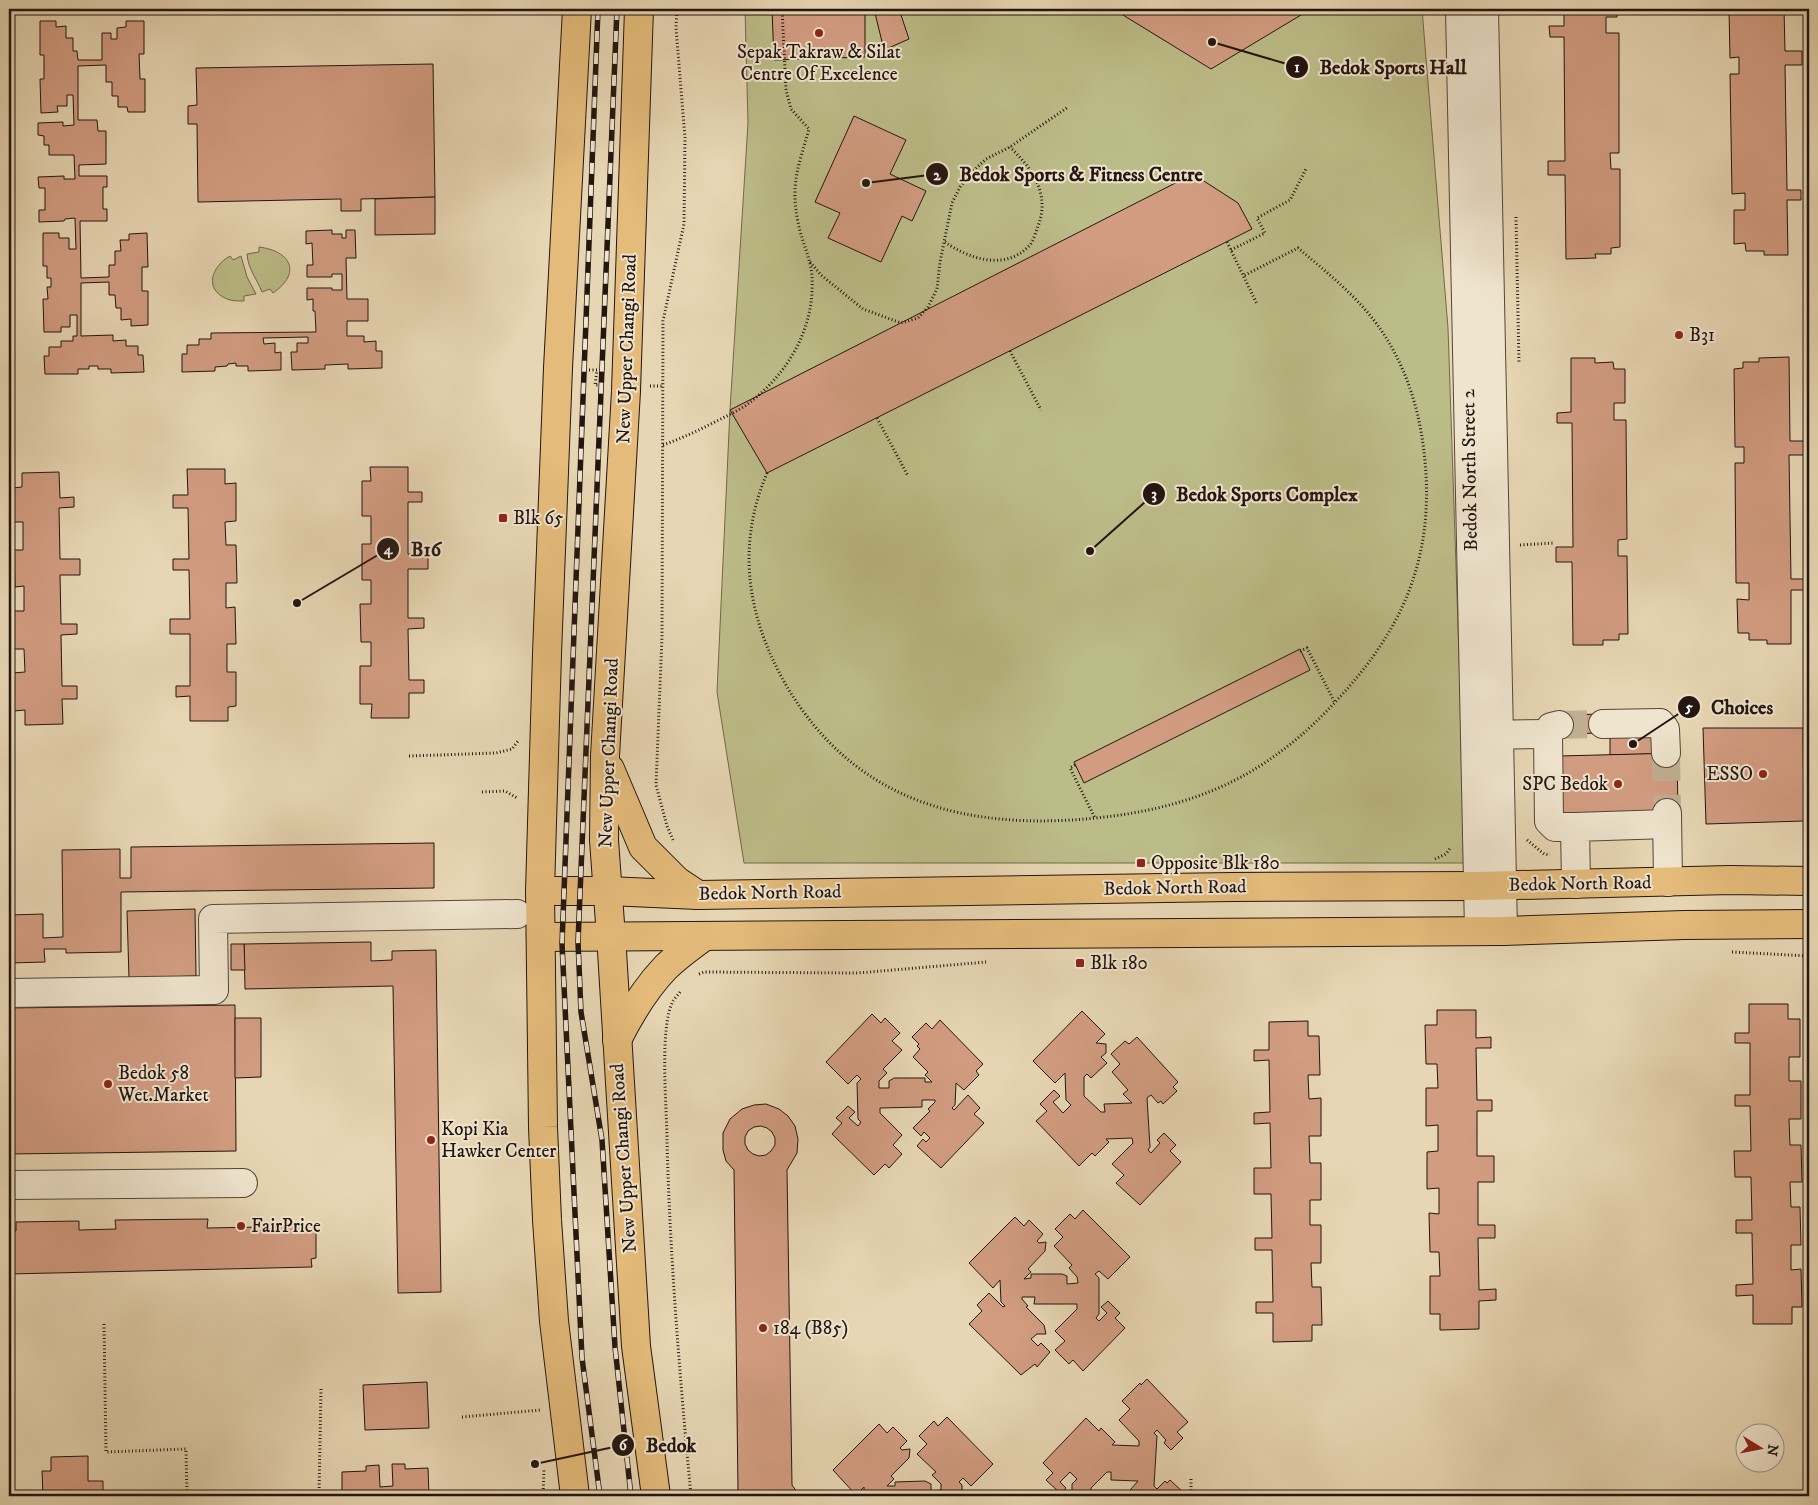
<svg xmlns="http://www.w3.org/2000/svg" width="1818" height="1505" font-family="'IM FELL DW Pica',serif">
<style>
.green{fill:#bcbc88;stroke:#70684c}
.building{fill:#d29c81;stroke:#231510;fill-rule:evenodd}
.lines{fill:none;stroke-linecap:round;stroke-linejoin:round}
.minor-tunnel{stroke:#c0af92;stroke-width:28;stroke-dasharray:28 14;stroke-linecap:butt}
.minor-casing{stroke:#544539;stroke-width:30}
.major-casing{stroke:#231510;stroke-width:30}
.path{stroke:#231510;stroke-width:3;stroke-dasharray:1 2.5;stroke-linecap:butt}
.minor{stroke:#efe4ce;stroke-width:28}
.major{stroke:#e4bb7a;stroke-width:28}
.rail-casing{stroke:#231510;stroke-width:5.5}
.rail{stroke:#efe4ce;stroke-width:4;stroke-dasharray:11;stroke-linecap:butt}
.poi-dot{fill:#8f2418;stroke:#efe4ce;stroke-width:2}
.labels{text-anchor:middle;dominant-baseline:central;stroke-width:4;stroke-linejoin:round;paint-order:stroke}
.poi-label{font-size:19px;fill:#231510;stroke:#efe4ce;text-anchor:start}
.street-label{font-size:19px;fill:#231510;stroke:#efe4ce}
.leader{fill:none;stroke:#231510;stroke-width:2}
.callout-dot{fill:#231510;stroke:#efe4ce;stroke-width:2}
.mark-label{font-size:15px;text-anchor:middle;font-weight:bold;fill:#fff}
.callout-label{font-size:20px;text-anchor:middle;font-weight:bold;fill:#231510;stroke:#efe4ce;stroke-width:4;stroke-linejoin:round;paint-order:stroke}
</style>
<rect width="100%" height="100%" fill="#e7d6b3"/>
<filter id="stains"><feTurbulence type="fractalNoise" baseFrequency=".004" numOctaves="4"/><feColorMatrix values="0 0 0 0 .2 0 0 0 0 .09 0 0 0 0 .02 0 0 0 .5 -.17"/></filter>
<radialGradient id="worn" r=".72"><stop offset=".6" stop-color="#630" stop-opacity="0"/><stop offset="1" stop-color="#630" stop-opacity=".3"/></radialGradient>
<g class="green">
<polygon points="745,9 1422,9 1448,328 1466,863 744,863 717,692 730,410 748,123"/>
<path d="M259,247C291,251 302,273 273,293L270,289L262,292C257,279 248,269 247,254L259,252Z"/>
<path d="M230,256L233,260L241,256L247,277L256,294L244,296V301C238,301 232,301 227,299C203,289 212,266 230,256Z"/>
</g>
<g class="building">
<polygon points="772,9 865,9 865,57 774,60"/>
<polygon points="874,9 899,9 909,39 884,50"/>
<polygon points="1118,9 1301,9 1301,15 1211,69 1118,12"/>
<polygon points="1564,9 1617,9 1617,17 1606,17 1606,33 1619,33 1619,153 1610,153 1611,169 1620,169 1620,247 1611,248 1611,254 1595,254 1596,258 1566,259 1565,175 1548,175 1548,161 1565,161 1564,37 1550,37 1549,26 1564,26"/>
<polygon points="1729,9 1784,9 1785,51 1802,51 1802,65 1785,65 1787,190 1801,190 1801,200 1787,200 1788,255 1764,255 1764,251 1746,251 1745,243 1734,244 1734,210 1745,210 1745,193 1732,194 1730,74 1739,74 1739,57 1730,58"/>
<polygon points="40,21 56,21 56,27 66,26 66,38 73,38 73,51 77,51 78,60 102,60 102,33 111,33 111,39 117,39 117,28 126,27 126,21 144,21 144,54 139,54 140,79 145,79 145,112 128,112 127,107 118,107 118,96 112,96 112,82 106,82 106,65 78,66 78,120 97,120 98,131 106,131 106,164 79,165 79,176 107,176 107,187 103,187 103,209 107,209 107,221 80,221 81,278 109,277 109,265 115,265 115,251 121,251 120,240 129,240 129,234 147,233 148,267 142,267 142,291 148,291 148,325 131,326 131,319 121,320 121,308 116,308 115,295 109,295 109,282 81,283 81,336 113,335 113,341 126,340 126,346 138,346 138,355 143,355 144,372 111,373 111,369 98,369 98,366 89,366 89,369 78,369 78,374 45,374 44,356 49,356 49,347 61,347 61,341 73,341 73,336 77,336 77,315 70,315 70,327 61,327 61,332 44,332 43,299 48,299 47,287 51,287 51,278 47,278 47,266 43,266 43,233 59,233 59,238 69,238 69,249 76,249 75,218 65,219 64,221 39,222 39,210 45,210 45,188 39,188 38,177 64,176 64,179 75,179 74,155 49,155 49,145 44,145 44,136 38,135 38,123 63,122 63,126 74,125 73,95 67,95 67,106 57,106 58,112 41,113 40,79 44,79 44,55 40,55"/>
<polygon points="433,64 435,197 361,199 361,211 341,211 341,199 198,202 197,124 188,124 188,106 197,105 196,68"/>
<polygon points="854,116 906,140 890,174 926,191 912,221 902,216 881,262 828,238 840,213 815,202"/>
<polygon points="1193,174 1238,203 1252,229 767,473 730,410"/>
<polygon points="435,197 435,234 375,235 375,199"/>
<polygon points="332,230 332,234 342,234 342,238 346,238 346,230 355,230 356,258 346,258 347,299 368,299 368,321 347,321 347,336 364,336 364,342 376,341 376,351 382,351 382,368 348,369 348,364 325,365 325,369 292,370 291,352 297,352 297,343 308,343 308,337 263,338 264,344 275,343 275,353 281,352 281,370 248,371 248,366 236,366 236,363 228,364 227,366 215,367 215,371 182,372 182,354 187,354 187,345 199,345 199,339 211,339 211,333 316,332 315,311 313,311 313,299 307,300 307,288 332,288 332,290 342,290 342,274 332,274 332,277 307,277 307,265 313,265 312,243 306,244 306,231"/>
<polygon points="1789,357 1790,441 1806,441 1807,455 1789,455 1791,579 1805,579 1805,590 1791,590 1791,644 1767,644 1767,640 1749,640 1749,633 1738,633 1737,599 1749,600 1749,583 1736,583 1735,463 1744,463 1744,447 1735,447 1734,369 1743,368 1743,362 1759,362 1759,358"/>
<polygon points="1571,358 1595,358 1595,363 1613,362 1614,369 1625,369 1625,403 1614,403 1614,420 1626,420 1627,539 1618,540 1618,556 1627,556 1628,634 1619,634 1619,640 1603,640 1603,645 1573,645 1572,562 1556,562 1556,547 1573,547 1572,423 1557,423 1557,413 1571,412"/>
<polygon points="370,467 408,467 408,492 422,492 422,502 408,502 408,554 428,554 428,569 408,569 408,618 424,618 424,628 408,629 409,680 424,680 424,693 409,693 409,718 371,718 372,704 360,704 360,666 371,666 371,642 361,642 360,604 371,604 371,580 362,580 362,544 371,544 371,516 362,516 362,481 371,481"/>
<polygon points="187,469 225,469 225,484 236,483 236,521 225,522 226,545 236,545 237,583 226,583 226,608 235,607 236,644 227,644 227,672 236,672 236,706 228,707 228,721 190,721 190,696 176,697 176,686 190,686 190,634 170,634 170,619 190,619 189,570 173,570 173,559 189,559 188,508 173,508 173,495 188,495"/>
<polygon points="59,472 60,498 74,497 74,507 59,508 60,559 80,559 80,575 60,575 61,624 77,624 77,634 61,635 62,686 77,686 77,699 62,699 63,724 25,725 25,710 14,711 13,673 25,672 24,649 14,649 13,611 24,611 24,586 15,587 14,550 23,550 23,522 14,522 13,488 22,487 22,473"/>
<polygon points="1300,649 1310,670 1084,783 1074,762"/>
<polygon points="1603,714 1603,733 1559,734 1559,715"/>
<polygon points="1703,728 1803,728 1804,821 1706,824"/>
<polygon points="1654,733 1655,754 1610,755 1610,734"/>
<polygon points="1677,753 1678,813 1561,815 1559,756"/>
<polygon points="434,843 434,888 121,892 121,952 66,953 66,949 44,949 45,962 9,963 9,915 43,914 43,938 63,937 62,850 120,849 120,878 131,878 131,847"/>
<polygon points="195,909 196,976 129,978 127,911"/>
<polygon points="371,942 371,961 392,960 392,951 436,950 441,1292 398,1293 393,986 245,989 244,944"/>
<polygon points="231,944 244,944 245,970 231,970"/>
<polygon points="1749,1004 1788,1004 1788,1019 1800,1019 1800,1057 1789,1057 1789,1081 1801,1081 1801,1119 1789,1119 1790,1145 1801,1145 1802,1182 1790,1182 1791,1207 1800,1207 1801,1245 1791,1245 1791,1270 1801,1269 1802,1307 1792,1307 1792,1324 1753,1324 1753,1295 1736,1296 1736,1285 1753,1284 1752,1233 1736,1233 1736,1220 1752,1220 1751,1177 1735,1177 1734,1151 1751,1151 1750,1106 1735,1106 1735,1095 1750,1095 1750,1043 1735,1043 1735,1033 1749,1033"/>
<polygon points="235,1005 236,1151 9,1154 9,1008"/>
<polygon points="1437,1010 1476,1010 1476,1038 1491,1037 1491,1048 1476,1048 1477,1100 1492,1100 1492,1111 1477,1111 1477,1156 1494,1156 1494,1182 1478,1182 1478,1225 1495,1225 1495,1238 1478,1238 1479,1290 1496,1289 1496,1300 1479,1301 1479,1329 1440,1330 1440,1314 1430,1314 1430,1276 1440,1276 1439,1252 1430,1252 1429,1213 1439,1214 1439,1188 1427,1189 1427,1152 1438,1151 1438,1125 1426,1126 1426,1088 1438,1088 1437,1064 1426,1064 1425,1025 1437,1025"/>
<polygon points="1082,1011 1105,1034 1096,1043 1106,1044 1106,1053 1101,1057 1107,1063 1091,1078 1087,1074 1084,1077 1084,1096 1101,1112 1105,1112 1104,1104 1132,1103 1123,1094 1128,1090 1112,1072 1120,1064 1111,1054 1125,1041 1129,1044 1137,1037 1178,1082 1173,1087 1177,1091 1163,1104 1161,1101 1158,1103 1151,1095 1147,1098 1150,1147 1148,1150 1151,1153 1160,1143 1157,1140 1164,1133 1176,1145 1170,1151 1181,1162 1140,1205 1116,1183 1124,1175 1112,1164 1133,1143 1132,1138 1106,1139 1109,1142 1095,1156 1092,1153 1079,1166 1036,1121 1047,1111 1040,1104 1054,1090 1060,1096 1053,1102 1063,1113 1071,1105 1066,1100 1065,1073 1055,1083 1033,1061"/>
<polygon points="872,1014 881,1023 885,1018 900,1033 892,1041 902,1050 883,1069 887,1073 879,1081 879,1088 889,1088 889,1081 894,1078 925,1078 925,1082 932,1082 925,1075 928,1072 913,1057 920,1049 917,1046 919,1044 912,1037 926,1023 932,1029 940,1020 983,1064 976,1071 979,1075 964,1090 956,1083 955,1105 952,1108 954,1110 968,1095 980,1108 974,1114 984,1123 941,1168 917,1146 923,1139 926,1142 930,1138 924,1132 921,1136 913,1128 930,1111 928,1109 935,1102 935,1100 922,1100 922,1107 880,1108 880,1113 902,1135 893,1145 902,1154 889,1168 885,1164 874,1175 832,1134 842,1123 836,1118 848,1106 855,1112 849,1118 858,1126 861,1122 858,1119 857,1083 861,1079 857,1075 848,1084 826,1062"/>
<polygon points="235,1018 261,1018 261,1077 235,1078"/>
<polygon points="1308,1021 1308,1036 1319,1036 1320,1075 1308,1075 1309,1099 1321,1098 1321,1136 1309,1136 1310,1163 1321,1163 1321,1200 1310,1200 1310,1225 1321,1225 1321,1263 1311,1263 1312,1287 1321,1287 1322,1325 1312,1325 1312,1341 1273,1342 1273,1313 1256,1313 1256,1302 1273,1302 1272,1250 1255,1250 1255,1238 1272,1238 1271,1194 1254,1194 1254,1168 1271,1168 1270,1123 1254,1124 1254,1113 1270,1112 1269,1060 1254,1061 1254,1050 1269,1050 1269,1022"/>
<path d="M766,1104L779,1109L788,1116L795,1126L798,1139L797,1153L787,1170L792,1485L800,1496H735L738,1490L734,1170L726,1161L723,1150V1133L730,1119L742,1109L754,1105ZM761,1126L767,1128L772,1132L775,1138V1145L771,1151L766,1155L759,1156L753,1154L748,1150L745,1144V1137L748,1131L754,1127Z"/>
<polygon points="1083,1210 1130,1257 1108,1279 1099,1271 1095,1274 1099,1278 1099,1314 1096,1318 1099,1321 1107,1313 1101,1307 1108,1301 1120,1313 1115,1318 1125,1328 1083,1371 1073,1360 1069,1364 1055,1350 1065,1341 1055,1331 1077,1309 1077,1304 1034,1304 1035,1297 1022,1297 1022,1299 1028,1306 1026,1307 1044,1325 1046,1334 1037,1334 1031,1339 1038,1346 1041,1343 1050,1352 1037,1367 1035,1364 1021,1375 969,1324 982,1311 977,1305 989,1293 1003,1307 1005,1306 1001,1302 1000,1280 993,1288 969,1263 1015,1217 1024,1226 1029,1220 1043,1234 1037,1241 1039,1243 1046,1242 1045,1251 1028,1269 1031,1272 1024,1279 1031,1278 1031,1274 1062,1274 1067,1276 1067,1284 1078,1283 1077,1277 1069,1268 1072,1265 1054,1246 1063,1237 1055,1229 1070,1214 1075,1219"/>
<polygon points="208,1219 207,1228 316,1226 316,1258 311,1259 312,1267 9,1274 9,1231 16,1231 16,1222 79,1221 79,1230 116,1229 115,1220"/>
<polygon points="1147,1379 1188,1422 1177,1432 1183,1438 1171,1450 1164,1443 1166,1440 1157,1430 1154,1433 1157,1436 1154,1486 1157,1489 1165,1481 1167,1483 1170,1480 1184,1493 1181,1496 1132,1496 1134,1494 1130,1490 1138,1481 1111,1480 1111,1472 1107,1472 1091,1488 1091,1496 1072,1496 1072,1484 1077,1479 1070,1472 1060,1482 1066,1488 1061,1494 1046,1480 1053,1473 1043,1463 1086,1418 1099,1431 1101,1428 1115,1442 1112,1445 1139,1446 1139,1441 1119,1420 1130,1409 1122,1401 1140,1383 1141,1385"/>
<polygon points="427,1382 429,1428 365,1430 363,1385"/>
<polygon points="947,1417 993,1464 971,1486 963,1478 959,1482 962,1485 962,1496 864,1496 864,1487 856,1495 833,1470 879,1424 887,1433 893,1427 907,1441 900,1448 902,1450 910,1449 909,1458 891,1476 894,1479 887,1486 895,1486 895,1482 925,1481 931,1484 931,1491 941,1490 941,1484 932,1475 936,1472 917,1454 927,1444 919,1436 934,1421 938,1426"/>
<polygon points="88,1456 88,1481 103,1481 103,1491 89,1491 89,1496 43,1496 42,1471 51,1471 51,1457"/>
<polygon points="392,1464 405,1464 405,1469 428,1468 429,1496 342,1496 342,1472 366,1471 366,1466 379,1465 380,1487 393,1486"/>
</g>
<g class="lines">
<g class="minor-tunnel">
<polyline points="1559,725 1603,724"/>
<polyline points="1666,753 1667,813"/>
</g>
<defs>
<g id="minor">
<polyline points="1460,9 1479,931"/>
<polyline points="1484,9 1503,931"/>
<polyline points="1603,724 1660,723 1665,729 1666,753"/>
<polyline points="1559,725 1551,727 1548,734 1549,821 1555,827 1575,827"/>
<polyline points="1482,735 1548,734"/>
<polyline points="1667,813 1668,882"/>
<polyline points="1576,884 1575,827 1667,824"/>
<polyline points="9,993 214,990 213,919 517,914"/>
<polyline points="9,1185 243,1183"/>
</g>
<g id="major">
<polyline points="639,9 626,391 605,756 604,840 612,951 636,1346 656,1496"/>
<polyline points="610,769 643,847 677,881 698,895"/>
<polyline points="540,891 608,891 698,895 1232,887 1478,886 1730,880 1809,881"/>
<polyline points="541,937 1503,931 1684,925 1809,924"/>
<path d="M617,1040C630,1014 645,989 665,968C677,956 691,946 705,936"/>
<polyline points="575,1496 554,1321 547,1220 543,1127 540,891 547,654 558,368 577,9"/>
</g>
</defs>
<use href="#minor" class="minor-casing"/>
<use href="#major" class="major-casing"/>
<g class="path">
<polyline points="1516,217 1519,363"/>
<path d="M945,242C969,259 1005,271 1029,246C1033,242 1035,234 1037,229C1042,216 1044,205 1040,191C1035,173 1023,160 1010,147"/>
<polyline points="1227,242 1257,304"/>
<polyline points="1231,250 1265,233 1257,218 1290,200 1306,169"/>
<polyline points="810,262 821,275 863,309 901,323 918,318 928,307 937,289 940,262 952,203 960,187 972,172 986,159 1010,147 1068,107"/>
<polyline points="1010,351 1041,410"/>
<polyline points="582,370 597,370 595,385 602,385"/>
<polyline points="650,386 662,386"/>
<polyline points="877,418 908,476"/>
<path d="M663,445C677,440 691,434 705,427C718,420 732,414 745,406C787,376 815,329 812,277C811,258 801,240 798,222C790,183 799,165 809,129L791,109L786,90L782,9"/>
<path d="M767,473C736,546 747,617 786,685C855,803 967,831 1096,818C1146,813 1197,801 1241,777C1278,757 1310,730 1338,699C1403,629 1434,558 1425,461C1421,417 1409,374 1385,336C1363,301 1330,275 1298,248L1243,276"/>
<polyline points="1520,545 1554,543"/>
<polyline points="1300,651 1307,648 1335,703"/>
<polyline points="409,756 496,753 512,749 518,741"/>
<polyline points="1075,765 1070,768 1095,818"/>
<polyline points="482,792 505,791 517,798"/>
<polyline points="673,840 667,826 656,785 662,637 663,321 684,224 685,138 676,28 677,9"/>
<polyline points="1527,840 1544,854 1550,855"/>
<polyline points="1435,859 1446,854 1451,847"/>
<polyline points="1732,952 1809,956"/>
<polyline points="699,974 704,972 858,973 986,962"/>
<path d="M680,992C678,995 675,998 673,1001C659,1027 667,1109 667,1141C670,1260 680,1378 691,1496"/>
<polyline points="104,1324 106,1452 186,1449 187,1496"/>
<polyline points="462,1417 541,1410"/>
<polyline points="1191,1479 1191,1496"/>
<polyline points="319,1495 321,1388"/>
<polyline points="543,1496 544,1469"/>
</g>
<use href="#minor" class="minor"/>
<use href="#major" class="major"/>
<defs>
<g id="rail">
<polyline points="598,9 562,944 582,1358 600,1496"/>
<polyline points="617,9 578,942 581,1012 602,1140 615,1347 631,1496"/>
</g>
</defs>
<use href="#rail" class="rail-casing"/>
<use href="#rail" class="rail"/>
</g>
<g class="poi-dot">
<circle cx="819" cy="33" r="5"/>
<circle cx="1679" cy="335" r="5"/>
<rect x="498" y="513" width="10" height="10" rx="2.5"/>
<circle cx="1763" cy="774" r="5"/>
<circle cx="1618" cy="784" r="5"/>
<rect x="1136" y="858" width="10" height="10" rx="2.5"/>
<rect x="1075" y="958" width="10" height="10" rx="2.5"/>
<circle cx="108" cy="1084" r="5"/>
<circle cx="431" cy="1140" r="5"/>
<circle cx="241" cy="1226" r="5"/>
<circle cx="763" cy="1328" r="5"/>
</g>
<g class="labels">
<g class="poi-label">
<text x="819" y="52" text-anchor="middle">Sepak Takraw &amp; Silat<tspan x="819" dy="22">Centre Of Excelence</tspan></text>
<text x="1689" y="335">B31</text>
<text x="513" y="518">Blk 65</text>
<text x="1753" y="774" text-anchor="end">ESSO</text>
<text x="1608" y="784" text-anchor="end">SPC Bedok</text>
<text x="1151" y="863">Opposite Blk 180</text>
<text x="1090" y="963">Blk 180</text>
<text x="118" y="1073">Bedok 58<tspan x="118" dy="22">Wet.Market</tspan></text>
<text x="441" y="1129">Kopi Kia<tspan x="441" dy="22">Hawker Center</tspan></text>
<text x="251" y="1226">FairPrice</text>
<text x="773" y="1328">184 (B85)</text>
</g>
<g class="street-label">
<text transform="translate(627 349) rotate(-88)">New Upper Changi Road</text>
<text transform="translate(1470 470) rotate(-91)">Bedok North Street 2</text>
<text transform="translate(609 753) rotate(-88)">New Upper Changi Road</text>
<text transform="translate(1580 884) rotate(-1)">Bedok North Road</text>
<text transform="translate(1175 888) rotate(-1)">Bedok North Road</text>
<text transform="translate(770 893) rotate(-1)">Bedok North Road</text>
<text transform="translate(624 1158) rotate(-94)">New Upper Changi Road</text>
</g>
</g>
<path class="leader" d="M1212 42L1297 67M866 183L937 174M1090 551L1154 494M297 603L388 549M1633 744L1689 707M535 1464L623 1445"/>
<g class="callout-dot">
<circle cx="1212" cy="42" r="5"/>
<circle cx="866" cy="183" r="5"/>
<circle cx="1090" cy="551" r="5"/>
<circle cx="297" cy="603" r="5"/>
<circle cx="1633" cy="744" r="5"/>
<circle cx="535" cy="1464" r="5"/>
<circle cx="1297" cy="67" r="12"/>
<circle cx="937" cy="174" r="12"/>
<circle cx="1154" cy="494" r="12"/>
<circle cx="388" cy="549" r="12"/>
<circle cx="1689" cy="707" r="12"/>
<circle cx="623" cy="1445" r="12"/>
</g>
<g class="mark-label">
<text x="1297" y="72">1</text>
<text x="937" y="180">2</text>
<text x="1154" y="499">3</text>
<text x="388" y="554">4</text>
<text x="1689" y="712">5</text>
<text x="623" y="1450">6</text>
</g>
<g class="callout-label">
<text x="1393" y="74">Bedok Sports Hall</text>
<text x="1081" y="181">Bedok Sports &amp; Fitness Centre</text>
<text x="1267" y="501">Bedok Sports Complex</text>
<text x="426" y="556">B16</text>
<text x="1742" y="714">Choices</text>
<text x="671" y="1452">Bedok</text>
</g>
<rect width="1818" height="1505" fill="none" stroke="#e7d6b3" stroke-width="30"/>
<rect x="10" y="10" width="1798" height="1485" fill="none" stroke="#231510" stroke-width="2.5"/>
<rect x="15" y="15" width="1788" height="1475" fill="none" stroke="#231510"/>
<g transform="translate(1760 1448) rotate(100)"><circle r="24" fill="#efe4ce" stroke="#9d9182"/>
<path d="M0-4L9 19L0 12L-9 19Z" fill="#8f2418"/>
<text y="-8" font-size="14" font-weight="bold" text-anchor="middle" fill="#231510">N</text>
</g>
<rect width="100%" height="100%" filter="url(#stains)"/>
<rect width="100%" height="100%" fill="url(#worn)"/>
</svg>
